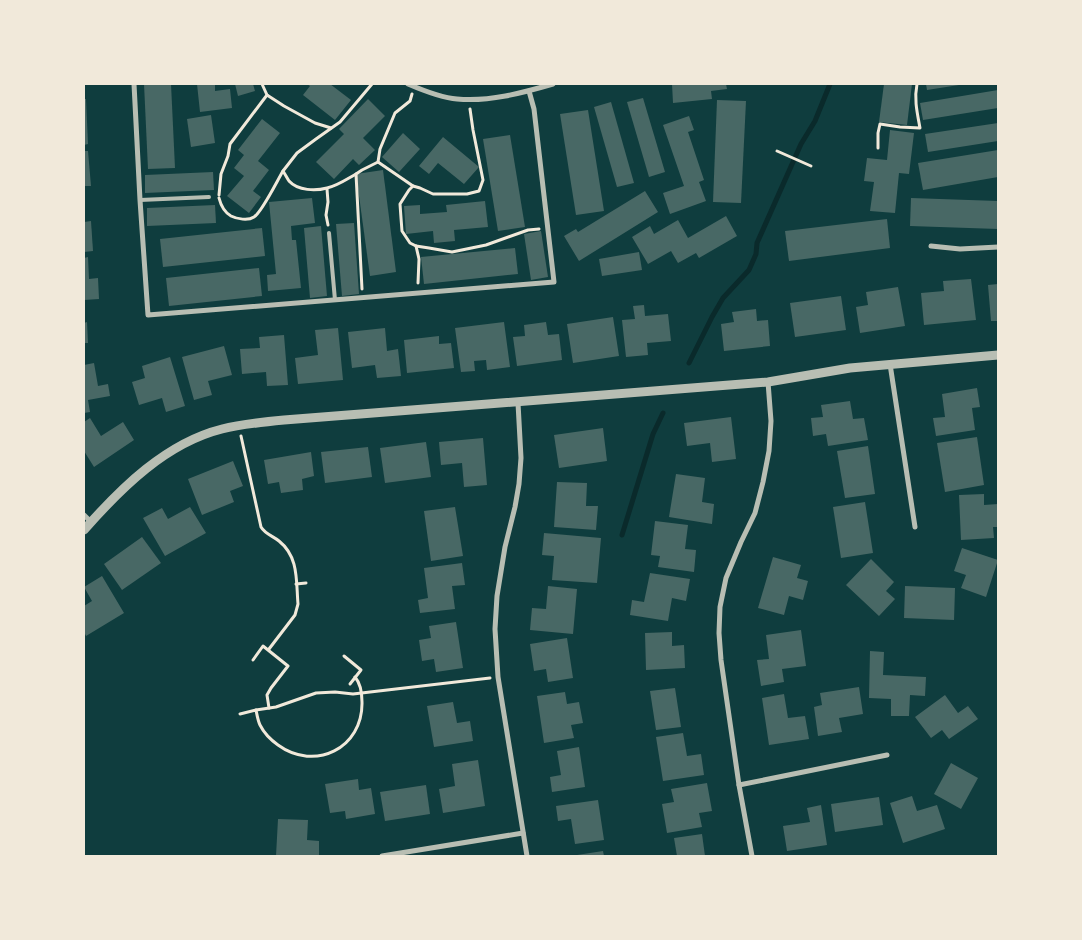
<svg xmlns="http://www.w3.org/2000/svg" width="1082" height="940" font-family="Signika,sans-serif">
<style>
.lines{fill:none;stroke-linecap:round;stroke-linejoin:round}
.stream{stroke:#0a2a2b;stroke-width:5}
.building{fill:#486865}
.path{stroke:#f1e9da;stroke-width:3}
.service{stroke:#b8beb3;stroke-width:4}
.minor{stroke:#b8beb3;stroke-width:5}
.tertiary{stroke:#b8beb3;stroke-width:9}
</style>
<rect width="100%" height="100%" fill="#0f3d3e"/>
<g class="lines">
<g class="stream">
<polyline points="689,363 712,317 723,298 749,270 756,254 757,243 801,144 815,121 830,84"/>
<polyline points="622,535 653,434 663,413"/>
</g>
</g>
<g class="building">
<polygon points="144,84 171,84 175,168 148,169"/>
<polygon points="197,84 215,84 215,91 230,89 232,108 200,112"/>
<polygon points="235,84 253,84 255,91 238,96"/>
<polygon points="307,84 330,84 351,100 335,120 303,95 310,86"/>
<polygon points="672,84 726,84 727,89 711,91 712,99 673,103"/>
<polygon points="884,84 912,84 907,125 879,122"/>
<polygon points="926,84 959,84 959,85 927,90"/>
<polygon points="998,90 998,108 923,120 920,103"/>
<polygon points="643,98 665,172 649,177 627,102"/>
<polygon points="84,99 86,99 88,144 84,145"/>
<polygon points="368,99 385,116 363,138 375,150 359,165 353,159 334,179 316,162 344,134 339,129"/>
<polygon points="717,100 746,101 741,203 713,202"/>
<polygon points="611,102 634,183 617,187 594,107"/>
<polygon points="588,110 604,211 576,215 560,114"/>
<polygon points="211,115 215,143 191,147 187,119"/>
<polygon points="689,116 694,130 688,132 704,180 699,182 706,201 670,214 663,193 684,186 663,125"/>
<polygon points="262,119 280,133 258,161 269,170 253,191 261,197 249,213 227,196 244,176 234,168 244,155 238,150"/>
<polygon points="998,123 998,141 928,152 925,134"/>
<polygon points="890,130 914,133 909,174 899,173 895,213 870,211 874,182 864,181 867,158 887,160"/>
<polygon points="403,133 420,149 399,172 382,157"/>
<polygon points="510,135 525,227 498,231 483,139"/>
<polygon points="443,137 479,167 464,184 438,163 429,174 419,166"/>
<polygon points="998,150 998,177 923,190 918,163"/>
<polygon points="84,151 88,151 91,186 84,186"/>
<polygon points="383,170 396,272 370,276 356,174"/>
<polygon points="213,172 214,190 145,193 145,175"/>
<polygon points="645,191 658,212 579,261 564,236 576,229 578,232"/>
<polygon points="312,198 315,223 291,226 292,240 296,240 301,288 268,291 267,275 276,274 269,202"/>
<polygon points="911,198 998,201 998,229 910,226"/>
<polygon points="485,201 488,227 454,230 455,241 434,243 433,231 406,234 404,206 420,205 420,214 447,212 446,205"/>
<polygon points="215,205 216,223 147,226 147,208"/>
<polygon points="726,216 737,236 699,258 696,253 678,263 671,251 648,264 632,237 650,226 654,234 678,220 688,238"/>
<polygon points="887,219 890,248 789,261 785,231"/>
<polygon points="91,221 93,251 84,252 84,222"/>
<polygon points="354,223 359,294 342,296 336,224"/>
<polygon points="321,226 327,296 310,298 304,228"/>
<polygon points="262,228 265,256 163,267 160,239"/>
<polygon points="541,231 548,277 531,280 524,234"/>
<polygon points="515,248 518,274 424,284 421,257"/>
<polygon points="639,252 642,270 602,276 599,259"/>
<polygon points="88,257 89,279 98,278 99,299 84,300 84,258"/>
<polygon points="259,268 262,296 169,306 166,278"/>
<polygon points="971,279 976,320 924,325 921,293 944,291 943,281"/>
<polygon points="998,284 998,321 991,321 988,285"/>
<polygon points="898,287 905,326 860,333 856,307 868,305 866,292"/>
<polygon points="841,296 846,330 795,337 790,303"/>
<polygon points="644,305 645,316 668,314 671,341 647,343 648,355 626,357 622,320 635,319 633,306"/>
<polygon points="756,309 757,321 768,320 770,346 724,351 721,324 734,322 732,312"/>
<polygon points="613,317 619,356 573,363 567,324"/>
<polygon points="87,322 88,343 84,343 84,323"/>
<polygon points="504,322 510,367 487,370 486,360 474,361 475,371 461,372 455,328"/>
<polygon points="546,322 548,335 559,334 562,360 517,366 513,337 525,336 524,325"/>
<polygon points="338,328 343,380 298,384 295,358 318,355 315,330"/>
<polygon points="385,328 387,351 398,349 401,376 377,378 375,365 352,368 348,332"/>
<polygon points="284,335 288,385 267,386 266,372 242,374 240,349 260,348 259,337"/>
<polygon points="439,336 439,344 451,343 454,368 407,373 404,340"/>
<polygon points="224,346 232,375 208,381 212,395 194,400 182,357"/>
<polygon points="170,357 185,406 166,412 162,398 139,405 132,382 145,378 142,366"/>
<polygon points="94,363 98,386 108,384 110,396 88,400 90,412 84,413 84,365"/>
<polygon points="977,388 980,407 972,408 975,430 936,436 933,418 945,417 942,394"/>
<polygon points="850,401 853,419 864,418 868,440 828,446 826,434 813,436 811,418 823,417 821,405"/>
<polygon points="731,417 736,459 712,462 710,443 687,446 684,423"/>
<polygon points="90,418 101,436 123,422 134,440 94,467 84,451 84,422"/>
<polygon points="603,428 607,461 559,468 554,435"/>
<polygon points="977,437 984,485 945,492 937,443"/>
<polygon points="483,438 487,485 464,487 462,463 441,465 439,442"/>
<polygon points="426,442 431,477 385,483 380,448"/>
<polygon points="868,446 875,494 845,498 837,451"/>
<polygon points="368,447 372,477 325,483 321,452"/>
<polygon points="311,452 314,476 302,479 303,490 281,493 279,482 268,484 264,460"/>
<polygon points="233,461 243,486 230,491 234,502 202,515 188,479"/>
<polygon points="676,474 705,478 702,502 714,504 712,524 669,517"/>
<polygon points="557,482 587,483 586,506 598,506 596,530 554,527"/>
<polygon points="984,494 984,505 998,504 998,527 993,527 994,538 961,540 959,495"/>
<polygon points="865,502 873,553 841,558 833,507"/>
<polygon points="190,507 206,533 165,556 143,518 162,508 168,519"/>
<polygon points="455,507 463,556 431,561 424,511"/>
<polygon points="655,521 688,525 685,549 696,550 694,572 658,567 660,556 651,555"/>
<polygon points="544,533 601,538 597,583 552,580 554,556 542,555"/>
<polygon points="142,537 161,563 122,590 104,564"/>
<polygon points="962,548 998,560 986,597 961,588 966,575 954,571"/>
<polygon points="773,557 801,565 797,578 808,581 803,600 789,596 784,615 758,608"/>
<polygon points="871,559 894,582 886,591 895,599 879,616 846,585"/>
<polygon points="462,563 465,585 452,586 455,609 420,613 418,600 428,598 424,568"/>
<polygon points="650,573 690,579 686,601 672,598 668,621 630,615 632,600 644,602"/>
<polygon points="102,576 124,613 86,636 84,632 84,606 92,601 84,587"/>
<polygon points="548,586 577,589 573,634 530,630 532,608 546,609"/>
<polygon points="905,586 955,588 954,620 904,618"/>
<polygon points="456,622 463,668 436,672 434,659 422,661 419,640 431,638 429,626"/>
<polygon points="801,630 806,666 782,669 784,682 761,686 757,660 769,659 766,635"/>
<polygon points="672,632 672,646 684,645 685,668 646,670 645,633"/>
<polygon points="567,638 573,678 548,682 546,669 534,671 530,644"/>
<polygon points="870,651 884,652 883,675 926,677 925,696 910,695 909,716 891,716 891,699 869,698"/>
<polygon points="859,687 863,714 839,718 842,732 818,736 814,707 822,705 820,693"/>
<polygon points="675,688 681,727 656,730 650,691"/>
<polygon points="565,692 567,704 579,702 583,723 571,725 574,738 544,743 537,696"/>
<polygon points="784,694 788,718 805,716 809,739 769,745 762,698"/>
<polygon points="945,695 958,713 968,706 978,719 949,739 942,730 931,738 915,717"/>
<polygon points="453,702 457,723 470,721 473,741 434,747 427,706"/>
<polygon points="683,733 687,756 701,754 704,775 663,781 656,737"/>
<polygon points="579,747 585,787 552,792 550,777 561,775 557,751"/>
<polygon points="478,760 485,806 443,813 439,789 455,786 452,764"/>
<polygon points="951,763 978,778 961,809 934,794"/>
<polygon points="358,779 359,790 371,788 375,814 346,819 345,811 330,813 325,784"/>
<polygon points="707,783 712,811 699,813 702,827 667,833 662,804 674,802 671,789"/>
<polygon points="426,785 430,814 385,821 380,792"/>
<polygon points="912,796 917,811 937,805 945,829 903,843 890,803"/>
<polygon points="879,797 883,825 835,832 831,804"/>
<polygon points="598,800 604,840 575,844 571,819 558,821 556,806"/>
<polygon points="821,805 827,845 787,851 783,826 810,822 807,808"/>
<polygon points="278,819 308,820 307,840 319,841 319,856 276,856"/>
<polygon points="702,834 705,856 677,856 674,838"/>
<polygon points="603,851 604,856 577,856 577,855"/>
</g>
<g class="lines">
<g class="path">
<polyline points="262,84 267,95 284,106 315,123 331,128"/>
<polyline points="470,109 473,130 483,180 479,191 467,194 433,194 420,188 413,186 409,190 400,204 401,218 402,231 410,243 416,246 429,248 452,252 486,245 528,230 539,229"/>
<path d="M878,148V133L880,124L900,127L920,128C917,112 914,99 917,84"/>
<polyline points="777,151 811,166"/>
<polyline points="378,162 413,186"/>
<path d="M356,174C347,179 337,186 327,188C316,191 298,191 289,181C287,178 285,174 283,171L297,153L316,139L340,122L372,84"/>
<polyline points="327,189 328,202 326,215 328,225"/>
<polyline points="219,195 221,174 228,156 230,144 267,95"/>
<path d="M219,198C221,206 224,212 231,216C237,219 248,221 254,217C262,212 277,181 283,171"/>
<polyline points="416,246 419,259 418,283"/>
<polyline points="362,289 356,174 362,170 378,162 380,149 395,113 410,101 412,94"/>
<path d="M241,436L261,527C265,534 273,536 279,541C299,557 296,581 298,604L295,615L269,649"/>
<polyline points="296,584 306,583"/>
<polyline points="344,656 361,670 350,684"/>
<polyline points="253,660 263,646 288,666 271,688 267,695 269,708"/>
<polyline points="256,710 276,707 316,693 335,692 353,694 490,678"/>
<path d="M240,714L256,710C257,715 258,721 260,725C264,733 271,740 278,745C315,772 363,748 362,702C362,693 361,684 355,677"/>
</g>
<g class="service">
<polyline points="140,200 209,197"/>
<polyline points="329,233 335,300"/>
</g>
<g class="minor">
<polyline points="134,84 140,200 148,315 554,282 534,109 529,91"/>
<path d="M408,84C422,90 442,98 457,99C489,102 522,93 553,84"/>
<polyline points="931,246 960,249 998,247"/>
<polyline points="890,364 915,527"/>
<polyline points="518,403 521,458 519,484 515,507 505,547 497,596 495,629 498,677 527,856"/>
<polyline points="84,515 91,522"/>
<polyline points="739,785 887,755"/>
<polyline points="382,856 523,833"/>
<polyline points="752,856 739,785 721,660 719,633 720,607 726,578 741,542 755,513 763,482 769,451 771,421 768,382"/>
</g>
<path class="tertiary" d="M84,530C121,488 166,443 222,429C242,424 263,422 284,420L768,382L850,368L998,355"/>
</g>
<rect width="1082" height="940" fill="none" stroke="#f1e9da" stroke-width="170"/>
</svg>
